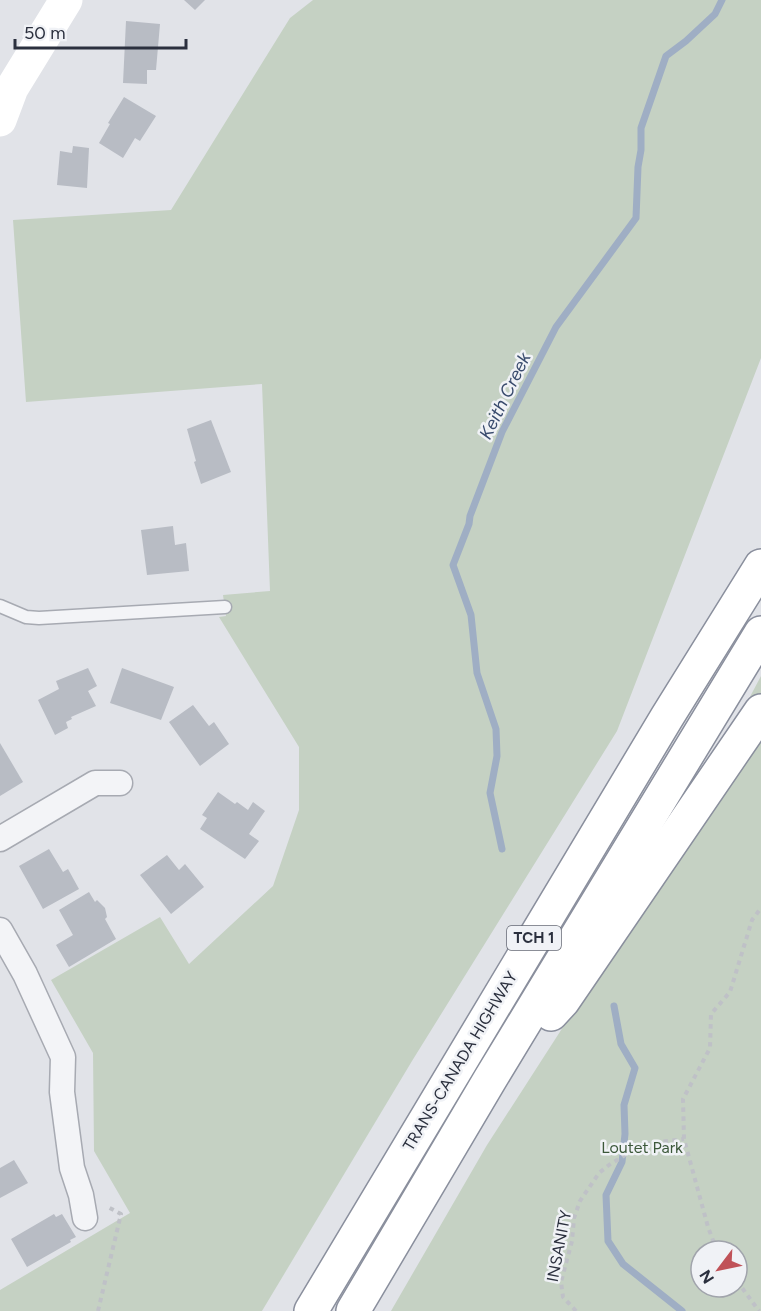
<svg xmlns="http://www.w3.org/2000/svg" width="761" height="1311" font-family="Figtree,sans-serif">
<style>
.green{fill:#c5d1c3;fill-rule:evenodd}
.lines{fill:none;stroke-linecap:round;stroke-linejoin:round}
.stream{stroke:#9faec4;stroke-width:7}
.building{fill:#b8bcc4}
.service-casing{stroke:#a7aab2;stroke-width:15}
.minor-casing{stroke:#a7aab2;stroke-width:27}
.motorway-casing{stroke:#8a8f9d;stroke-width:36}
.path{stroke:#bfc1c7;stroke-width:4;stroke-dasharray:4.5 4.5;stroke-linecap:butt}
.service{stroke:#f3f4f7;stroke-width:12}
.minor{stroke:#f3f4f7;stroke-width:24}
.secondary{stroke:#fff;stroke-width:33}
.motorway{stroke:#fff;stroke-width:33}
.labels{text-anchor:middle;dominant-baseline:central;stroke-width:5;stroke-linejoin:round;paint-order:stroke}
.shield{fill:#f0f2f6;stroke:#666a75;stroke-width:1.5}
.shield-label{font-size:15px;font-weight:bold;fill:#2b303e}
.street-label{font-size:16px;fill:#2b303e;stroke:#f0f2f6}
.park-label{font-size:16px;fill:#3c583a;stroke:#f0f2f6}
.water-label{font-size:18px;font-style:italic;fill:#394b6d;stroke:#f0f2f6}
</style>
<rect width="100%" height="100%" fill="#e1e3e8"/>
<g class="green">
<polygon points="313,0 761,0 761,358 617,731 412,1061 262,1311 0,1311 0,1290 130,1213 94,1151 93,1053 51,980 160,917 189,964 273,886 299,810 299,747 219,617 226,616 223,595 270,591 262,384 26,402 13,220 171,210 290,18"/>
<path d="M761,676V1311H391L487,1145L630,923ZM701,1251H737V1287H701Z"/>
</g>
<g class="lines">
<g class="stream">
<polyline points="502,849 490,793 497,756 496,729 477,673 471,615 453,565 469,524 470,516 502,432 556,327 636,218 638,167 641,150 641,128 666,56 686,41 715,14 722,0"/>
<polyline points="614,1006 621,1044 635,1068 624,1105 625,1134 622,1162 606,1195 608,1241 623,1264 682,1311"/>
</g>
</g>
<g class="building">
<polygon points="184,0 205,0 195,10"/>
<polygon points="126,21 160,24 156,70 147,70 147,84 123,83"/>
<polygon points="124,97 156,116 140,141 135,138 123,158 99,143 110,124 108,123"/>
<polygon points="73,146 89,148 87,188 57,185 60,151 72,153"/>
<polygon points="211,420 231,472 201,484 194,462 196,461 187,429"/>
<polygon points="173,526 175,545 186,543 189,571 147,575 141,530"/>
<polygon points="88,668 97,686 88,691 96,706 71,717 72,719 66,722 68,728 55,735 38,700 59,689 56,681"/>
<polygon points="122,668 174,687 161,720 110,703"/>
<polygon points="193,705 209,726 214,722 229,744 200,766 169,722"/>
<polygon points="0,743 23,782 0,796"/>
<polygon points="218,792 235,804 237,802 248,810 253,802 265,811 249,834 259,841 245,859 200,829 207,818 202,815"/>
<polygon points="49,849 63,872 68,869 79,889 43,909 19,866"/>
<polygon points="167,855 179,870 185,864 204,887 171,914 140,875"/>
<polygon points="89,892 95,902 97,900 105,908 107,917 105,919 116,939 69,967 56,945 73,935 59,910"/>
<polygon points="14,1160 28,1183 0,1198 0,1168"/>
<polygon points="54,1214 56,1217 62,1214 76,1237 70,1240 71,1242 27,1267 11,1239"/>
</g>
<g class="lines">
<defs>
<polyline id="service" points="0,606 26,617 39,618 225,607"/>
<g id="minor">
<polyline points="0,839 95,783 120,783"/>
<polyline points="0,930 25,974 63,1057 62,1092 72,1168 81,1195 85,1218"/>
</g>
<g id="motorway">
<polyline points="551,1014 563,1001 761,711"/>
<polyline points="311,1311 667,717 761,566"/>
<polyline points="353,1311 489,1081 761,633"/>
</g>
</defs>
<use href="#service" class="service-casing"/>
<use href="#minor" class="minor-casing"/>
<use href="#motorway" class="motorway-casing"/>
<g class="path">
<polyline points="717,1251 708,1227 684,1139 683,1099 710,1048 711,1014 730,992 752,920 761,908"/>
<polyline points="737,1281 759,1311"/>
<polyline points="98,1311 121,1214 106,1206"/>
<polyline points="576,1311 563,1297 561,1282 572,1241 574,1218 580,1201 599,1173 609,1165 643,1144 684,1139"/>
</g>
<use href="#service" class="service"/>
<use href="#minor" class="minor"/>
<polyline class="secondary" points="0,120 12,88 66,0"/>
<use href="#motorway" class="motorway"/>
</g>
<g class="labels">
<rect class="shield" x="507" y="926" width="54" height="24" rx="4.5"/>
<g class="shield-label">
<text x="534" y="938">TCH 1</text>
</g>
<g class="street-label">
<text transform="translate(460 1061) rotate(-59)">TRANS-CANADA HIGHWAY</text>
<text transform="translate(559 1246) rotate(-79)">INSANITY</text>
</g>
<g class="park-label">
<text x="642" y="1147">Loutet Park</text>
</g>
<g class="water-label">
<text transform="translate(505 396) rotate(-64)">Keith Creek</text>
</g>
</g>
<g transform="translate(719 1269) rotate(238)"><circle r="28" fill="#f0f2f6" stroke="#a1a4ac" stroke-width="1.5"/>
<path d="M0-4.5L10 22L0 15L-10 22Z" fill="#c05258"/>
<text y="-9" font-size="16" font-weight="bold" text-anchor="middle" fill="#2b303e">N</text>
</g>
<path d="M15 39v9h171v-9" fill="none" stroke="#2b303e" stroke-width="3"/>
<text x="24" y="39" font-size="18" fill="#2b303e" stroke="#f0f2f6" stroke-width="4.5" paint-order="stroke">50 m</text>
</svg>
